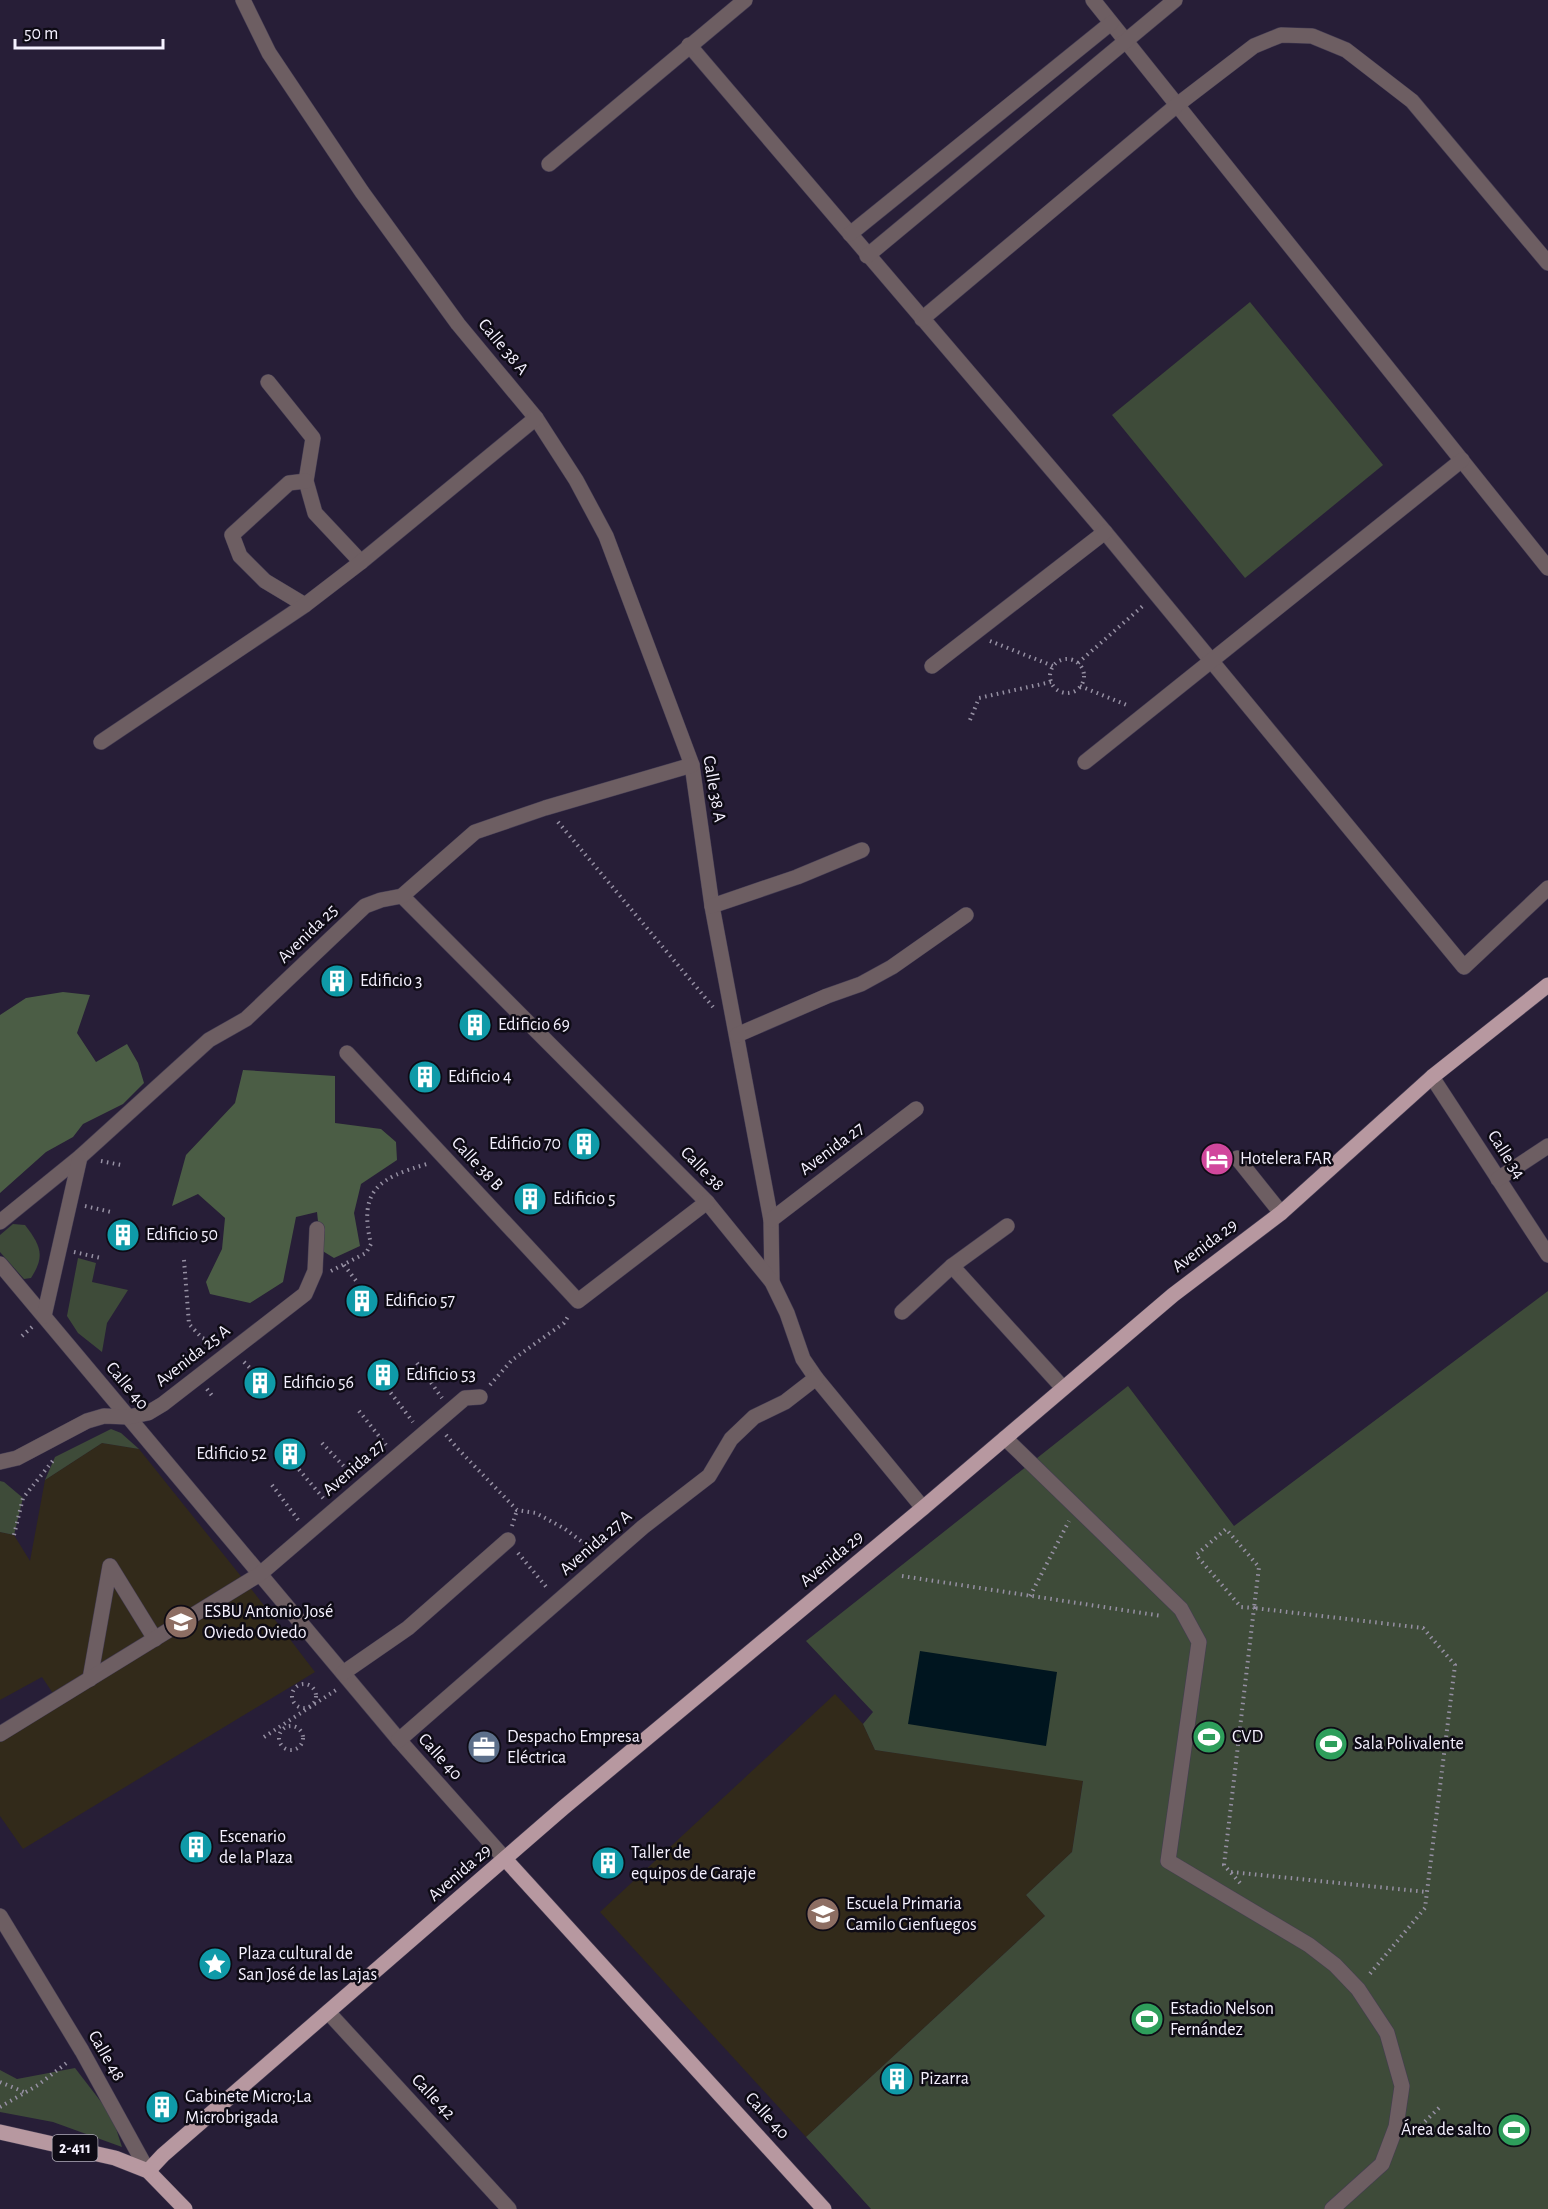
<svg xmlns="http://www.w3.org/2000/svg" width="1548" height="2209" font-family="'Alegreya Sans',sans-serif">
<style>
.education{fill:#322a1a}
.green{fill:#3e4b39}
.forest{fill:#4b5d45}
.water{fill:#00151f}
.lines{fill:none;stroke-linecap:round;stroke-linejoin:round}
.minor-casing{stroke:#443c53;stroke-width:16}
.major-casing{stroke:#443c53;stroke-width:16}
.path{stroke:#9690a3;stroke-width:4;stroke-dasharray:1.5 4.5;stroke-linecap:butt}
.minor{stroke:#6d5e62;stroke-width:15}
.major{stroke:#b798a0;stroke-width:15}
.labels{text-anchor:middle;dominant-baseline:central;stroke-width:5;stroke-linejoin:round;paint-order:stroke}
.shield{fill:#0e0b15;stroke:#b0acb9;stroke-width:1.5}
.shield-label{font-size:16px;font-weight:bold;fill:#f5f1ff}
.street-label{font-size:18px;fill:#f5f1ff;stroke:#0e0b15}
.poi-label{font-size:18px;fill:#f5f1ff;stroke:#0e0b15;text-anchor:start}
</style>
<rect width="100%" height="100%" fill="#271e37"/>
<g class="education">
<polygon points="102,1443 139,1449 252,1590 315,1672 23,1849 0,1816 0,1742 60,1704 42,1677 0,1700 0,1532 14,1535 30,1561 45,1480"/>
<polygon points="835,1694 863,1724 875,1750 1083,1780 1072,1852 1026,1895 1045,1916 806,2137 600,1912"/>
</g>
<g class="green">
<polygon points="1250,302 1383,465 1245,578 1112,415"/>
<path d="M13,1224L25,1225C40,1245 46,1255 31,1278L24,1279L0,1252V1235Z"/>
<polygon points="78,1258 96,1263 92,1282 128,1290 107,1323 102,1352 78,1333 67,1316"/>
<polygon points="1548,1291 1548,2209 871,2209 806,2137 1045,1916 1026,1895 1072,1852 1083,1781 875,1750 863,1724 873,1712 806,1641 1128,1386 1234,1526"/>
<polygon points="111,1429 121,1433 139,1449 102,1443 45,1480 55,1457"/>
<polygon points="0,1481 4,1482 23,1498 14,1535 0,1532"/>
<polygon points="75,2068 112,2116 122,2147 53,2122 0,2112 0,2070 17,2079"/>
</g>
<g class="forest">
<polygon points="63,992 90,995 77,1033 96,1062 127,1044 138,1063 144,1083 123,1104 83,1124 73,1137 46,1152 0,1193 0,1015 26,998"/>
<polygon points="243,1070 335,1076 335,1123 381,1129 396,1142 397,1160 361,1184 354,1213 360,1246 334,1258 321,1250 317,1212 296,1217 283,1282 250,1303 210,1294 206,1282 222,1249 225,1218 198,1194 172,1206 186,1155 235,1103"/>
</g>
<polygon class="water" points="920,1651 1057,1672 1046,1746 908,1724"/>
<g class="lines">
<defs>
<g id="minor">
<polyline points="243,0 269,53 362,192 458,324 536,418 576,480 606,536 692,765 712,906 771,1220 772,1282"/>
<polyline points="1093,0 1548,568"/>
<polyline points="689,45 1105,532 1464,967 1548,888"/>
<polyline points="549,164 745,0"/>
<polyline points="850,234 1111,23"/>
<polyline points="867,256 1175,0"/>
<polyline points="922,319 1177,105 1254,46 1281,35 1312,36 1346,50 1412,101 1548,263"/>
<polyline points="268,382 313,438 306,481 315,513 361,562"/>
<polyline points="305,605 265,581 240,556 232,535 289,483 306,481"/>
<polyline points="932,666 1105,532"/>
<polyline points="101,742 305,605 361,562 536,418"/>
<polyline points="1085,762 1462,460"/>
<polyline points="402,896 707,1202 772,1282 787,1313 803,1359 816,1378 923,1508"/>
<polyline points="712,906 797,877 862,850"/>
<polyline points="737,1035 827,996 861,984 892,967 966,915"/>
<polyline points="347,1053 578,1301 707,1202"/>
<polyline points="1432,1077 1548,1255"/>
<polyline points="1237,1158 1281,1213"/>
<polyline points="1498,1179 1548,1146"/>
<polyline points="771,1220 916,1109"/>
<polyline points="0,1222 80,1157 209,1040 246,1019 365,906 381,900 402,896 475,832 545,808 692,765"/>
<polyline points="0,1264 399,1740 505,1859"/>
<polyline points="952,1266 1063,1388"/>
<polyline points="902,1312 952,1266 1007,1226"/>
<polyline points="44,1316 80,1157"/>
<polyline points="1005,1438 1181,1609 1199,1642 1168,1861 1309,1945 1335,1965 1358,1989 1387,2033 1402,2086 1396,2127 1382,2164 1332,2209"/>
<polyline points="0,1462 17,1458 87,1421 104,1416 128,1417 148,1413 163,1404 305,1294 315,1271 317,1229"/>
<polyline points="343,1673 408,1628 508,1540"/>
<polyline points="90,1679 110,1566 155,1639"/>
<polyline points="0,1734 260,1574 465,1398 480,1397"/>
<polyline points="399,1740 643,1527 709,1476 731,1439 754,1417 785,1402 816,1378"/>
<polyline points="0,1916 82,2051 148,2171"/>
<polyline points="328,2012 509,2209"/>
</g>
<g id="major">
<polyline points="505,1859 824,2209"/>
<polyline points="0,2132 115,2158 148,2171 185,2209"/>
<polyline points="148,2171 163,2155 563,1808 923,1508 1173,1295 1281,1213 1432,1077 1548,985"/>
</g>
</defs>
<use href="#minor" class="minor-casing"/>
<use href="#major" class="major-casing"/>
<g class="path">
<polyline points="990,641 1053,666"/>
<circle cx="1067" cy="676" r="17"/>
<polyline points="1078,663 1145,604"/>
<polyline points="1080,686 1129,706"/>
<polyline points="970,720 979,698 1051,682"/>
<polyline points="558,822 713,1007"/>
<polyline points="101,1161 121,1165"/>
<polyline points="85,1206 111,1212"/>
<polyline points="74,1252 101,1258"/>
<polyline points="184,1260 189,1324 202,1338 216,1343"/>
<polyline points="344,1265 357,1282"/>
<path d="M331,1271L366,1253L371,1244C358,1190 379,1178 427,1164"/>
<polyline points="22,1336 32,1327"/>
<polyline points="244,1362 250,1368"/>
<polyline points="417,1363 442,1398"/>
<polyline points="490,1385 512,1360 564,1323 569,1315"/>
<polyline points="387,1388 413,1422"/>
<polyline points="207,1389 213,1397"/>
<polyline points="359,1411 386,1445"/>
<polyline points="446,1435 457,1448 517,1510 536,1513 565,1529 593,1550"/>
<polyline points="322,1443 352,1475"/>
<polyline points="295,1465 324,1499"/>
<polyline points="272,1485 299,1521"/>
<polyline points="512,1526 517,1510"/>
<polyline points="14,1535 23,1498 55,1458"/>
<polyline points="518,1553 548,1589"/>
<polyline points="902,1576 1162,1616"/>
<polyline points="1030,1596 1069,1521"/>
<circle cx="304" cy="1696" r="12"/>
<circle cx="291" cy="1738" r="12"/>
<polyline points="264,1737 336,1690"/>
<polyline points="1231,1872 1427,1892"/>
<polyline points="1240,1883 1224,1865 1254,1608 1241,1607 1196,1555 1226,1529 1259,1567 1254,1608 1423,1628 1455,1665 1425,1908 1368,1976"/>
<polyline points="0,2082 24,2092"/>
<polyline points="0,2107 38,2085 69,2061"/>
<polyline points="1412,2134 1442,2105"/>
</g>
<use href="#minor" class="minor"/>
<use href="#major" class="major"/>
</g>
<defs>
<symbol id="building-disc" viewBox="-11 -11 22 22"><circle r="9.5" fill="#0f9aa8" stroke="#0e0b15"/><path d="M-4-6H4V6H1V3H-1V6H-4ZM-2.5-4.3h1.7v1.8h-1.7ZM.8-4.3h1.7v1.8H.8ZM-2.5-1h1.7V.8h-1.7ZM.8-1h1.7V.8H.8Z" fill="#fff"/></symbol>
<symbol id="hotel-disc" viewBox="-11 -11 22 22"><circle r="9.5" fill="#d1479c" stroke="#0e0b15"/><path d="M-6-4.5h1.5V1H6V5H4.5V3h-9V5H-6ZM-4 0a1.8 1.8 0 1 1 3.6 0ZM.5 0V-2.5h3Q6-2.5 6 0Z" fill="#fff"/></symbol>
<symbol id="school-disc" viewBox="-11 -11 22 22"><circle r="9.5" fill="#8d6e63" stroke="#0e0b15"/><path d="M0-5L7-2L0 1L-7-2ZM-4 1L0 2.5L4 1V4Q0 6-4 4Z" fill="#fff"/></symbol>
<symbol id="stadium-disc" viewBox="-11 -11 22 22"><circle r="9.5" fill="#2e9e5b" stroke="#0e0b15"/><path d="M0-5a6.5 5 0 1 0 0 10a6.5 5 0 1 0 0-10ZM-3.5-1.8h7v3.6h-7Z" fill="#fff"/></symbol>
<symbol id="office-disc" viewBox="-11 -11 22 22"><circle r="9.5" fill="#5c6f8a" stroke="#0e0b15"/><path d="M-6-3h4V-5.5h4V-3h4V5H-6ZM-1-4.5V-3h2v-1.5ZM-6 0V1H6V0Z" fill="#fff"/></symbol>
<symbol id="sight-disc" viewBox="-11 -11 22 22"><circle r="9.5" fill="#0f9aa8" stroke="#0e0b15"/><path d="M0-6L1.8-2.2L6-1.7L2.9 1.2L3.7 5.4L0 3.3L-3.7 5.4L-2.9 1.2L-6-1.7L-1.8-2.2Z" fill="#fff"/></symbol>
</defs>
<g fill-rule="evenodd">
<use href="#building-disc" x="318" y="962" width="38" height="38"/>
<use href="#building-disc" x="456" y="1006" width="38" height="38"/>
<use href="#building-disc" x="406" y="1058" width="38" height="38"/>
<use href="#building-disc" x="565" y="1125" width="38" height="38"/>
<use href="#hotel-disc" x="1198" y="1140" width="38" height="38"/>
<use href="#building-disc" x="511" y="1180" width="38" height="38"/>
<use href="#building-disc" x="104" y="1216" width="38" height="38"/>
<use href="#building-disc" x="343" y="1282" width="38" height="38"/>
<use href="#building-disc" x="364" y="1356" width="38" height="38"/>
<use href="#building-disc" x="241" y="1364" width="38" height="38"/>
<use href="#building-disc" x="271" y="1435" width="38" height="38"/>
<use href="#school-disc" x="162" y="1603" width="38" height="38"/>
<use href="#stadium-disc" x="1190" y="1718" width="38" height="38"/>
<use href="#stadium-disc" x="1312" y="1725" width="38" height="38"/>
<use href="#office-disc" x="465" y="1728" width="38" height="38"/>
<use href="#building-disc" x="177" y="1828" width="38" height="38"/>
<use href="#building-disc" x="589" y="1844" width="38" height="38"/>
<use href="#school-disc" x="804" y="1895" width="38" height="38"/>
<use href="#sight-disc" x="196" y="1945" width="38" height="38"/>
<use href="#stadium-disc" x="1128" y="2000" width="38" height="38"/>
<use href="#building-disc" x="878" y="2060" width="38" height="38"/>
<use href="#building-disc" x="143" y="2088" width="38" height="38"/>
<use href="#stadium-disc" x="1495" y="2111" width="38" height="38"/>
</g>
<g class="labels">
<rect class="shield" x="52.5" y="2135" width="45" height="26" rx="4.5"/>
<g class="shield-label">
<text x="75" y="2148">2-411</text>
</g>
<g class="street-label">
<text transform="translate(503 347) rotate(50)">Calle 38 A</text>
<text transform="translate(714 789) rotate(80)">Calle 38 A</text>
<text transform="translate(308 934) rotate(-44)">Avenida 25</text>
<text transform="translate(832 1149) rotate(-37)">Avenida 27</text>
<text transform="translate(1506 1155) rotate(57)">Calle 34</text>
<text transform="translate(477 1164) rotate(47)">Calle 38 B</text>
<text transform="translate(702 1169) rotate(46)">Calle 38</text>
<text transform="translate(1205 1246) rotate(-37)">Avenida 29</text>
<text transform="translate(193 1356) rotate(-38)">Avenida 25 A</text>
<text transform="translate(127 1386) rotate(50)">Calle 40</text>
<text transform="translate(354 1468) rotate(-41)">Avenida 27</text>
<text transform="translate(596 1543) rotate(-41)">Avenida 27 A</text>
<text transform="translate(832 1559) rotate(-40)">Avenida 29</text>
<text transform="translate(440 1757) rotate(48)">Calle 40</text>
<text transform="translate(460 1873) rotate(-41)">Avenida 29</text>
<text transform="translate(106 2056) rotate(60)">Calle 48</text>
<text transform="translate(433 2097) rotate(47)">Calle 42</text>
<text transform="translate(767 2116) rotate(48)">Calle 40</text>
</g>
<g class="poi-label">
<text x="360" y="981">Edificio 3</text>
<text x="498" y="1025">Edificio 69</text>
<text x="448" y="1077">Edificio 4</text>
<text x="561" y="1144" text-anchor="end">Edificio 70</text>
<text x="1240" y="1159">Hotelera FAR</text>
<text x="553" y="1199">Edificio 5</text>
<text x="146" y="1235">Edificio 50</text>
<text x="385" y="1301">Edificio 57</text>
<text x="406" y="1375">Edificio 53</text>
<text x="283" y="1383">Edificio 56</text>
<text x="267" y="1454" text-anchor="end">Edificio 52</text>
<text x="204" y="1612">ESBU Antonio José<tspan x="204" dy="21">Oviedo Oviedo</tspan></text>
<text x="507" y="1737">Despacho Empresa<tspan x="507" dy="21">Eléctrica</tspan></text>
<text x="1232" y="1737">CVD</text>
<text x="1354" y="1744">Sala Polivalente</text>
<text x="219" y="1837">Escenario<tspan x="219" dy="21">de la Plaza</tspan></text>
<text x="631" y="1853">Taller de<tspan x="631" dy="21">equipos de Garaje</tspan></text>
<text x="846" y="1904">Escuela Primaria<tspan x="846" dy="21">Camilo Cienfuegos</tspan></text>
<text x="238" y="1954">Plaza cultural de<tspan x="238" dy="21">San José de las Lajas</tspan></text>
<text x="1170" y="2009">Estadio Nelson<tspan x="1170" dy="21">Fernández</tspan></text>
<text x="920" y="2079">Pizarra</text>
<text x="185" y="2097">Gabinete Micro;La<tspan x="185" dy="21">Microbrigada</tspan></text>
<text x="1491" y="2130" text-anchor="end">Área de salto</text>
</g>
</g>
<path d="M15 39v9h148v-9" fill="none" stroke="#f5f1ff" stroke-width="3"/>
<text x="24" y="39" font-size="18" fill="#f5f1ff" stroke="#0e0b15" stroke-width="4.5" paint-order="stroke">50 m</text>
</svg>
